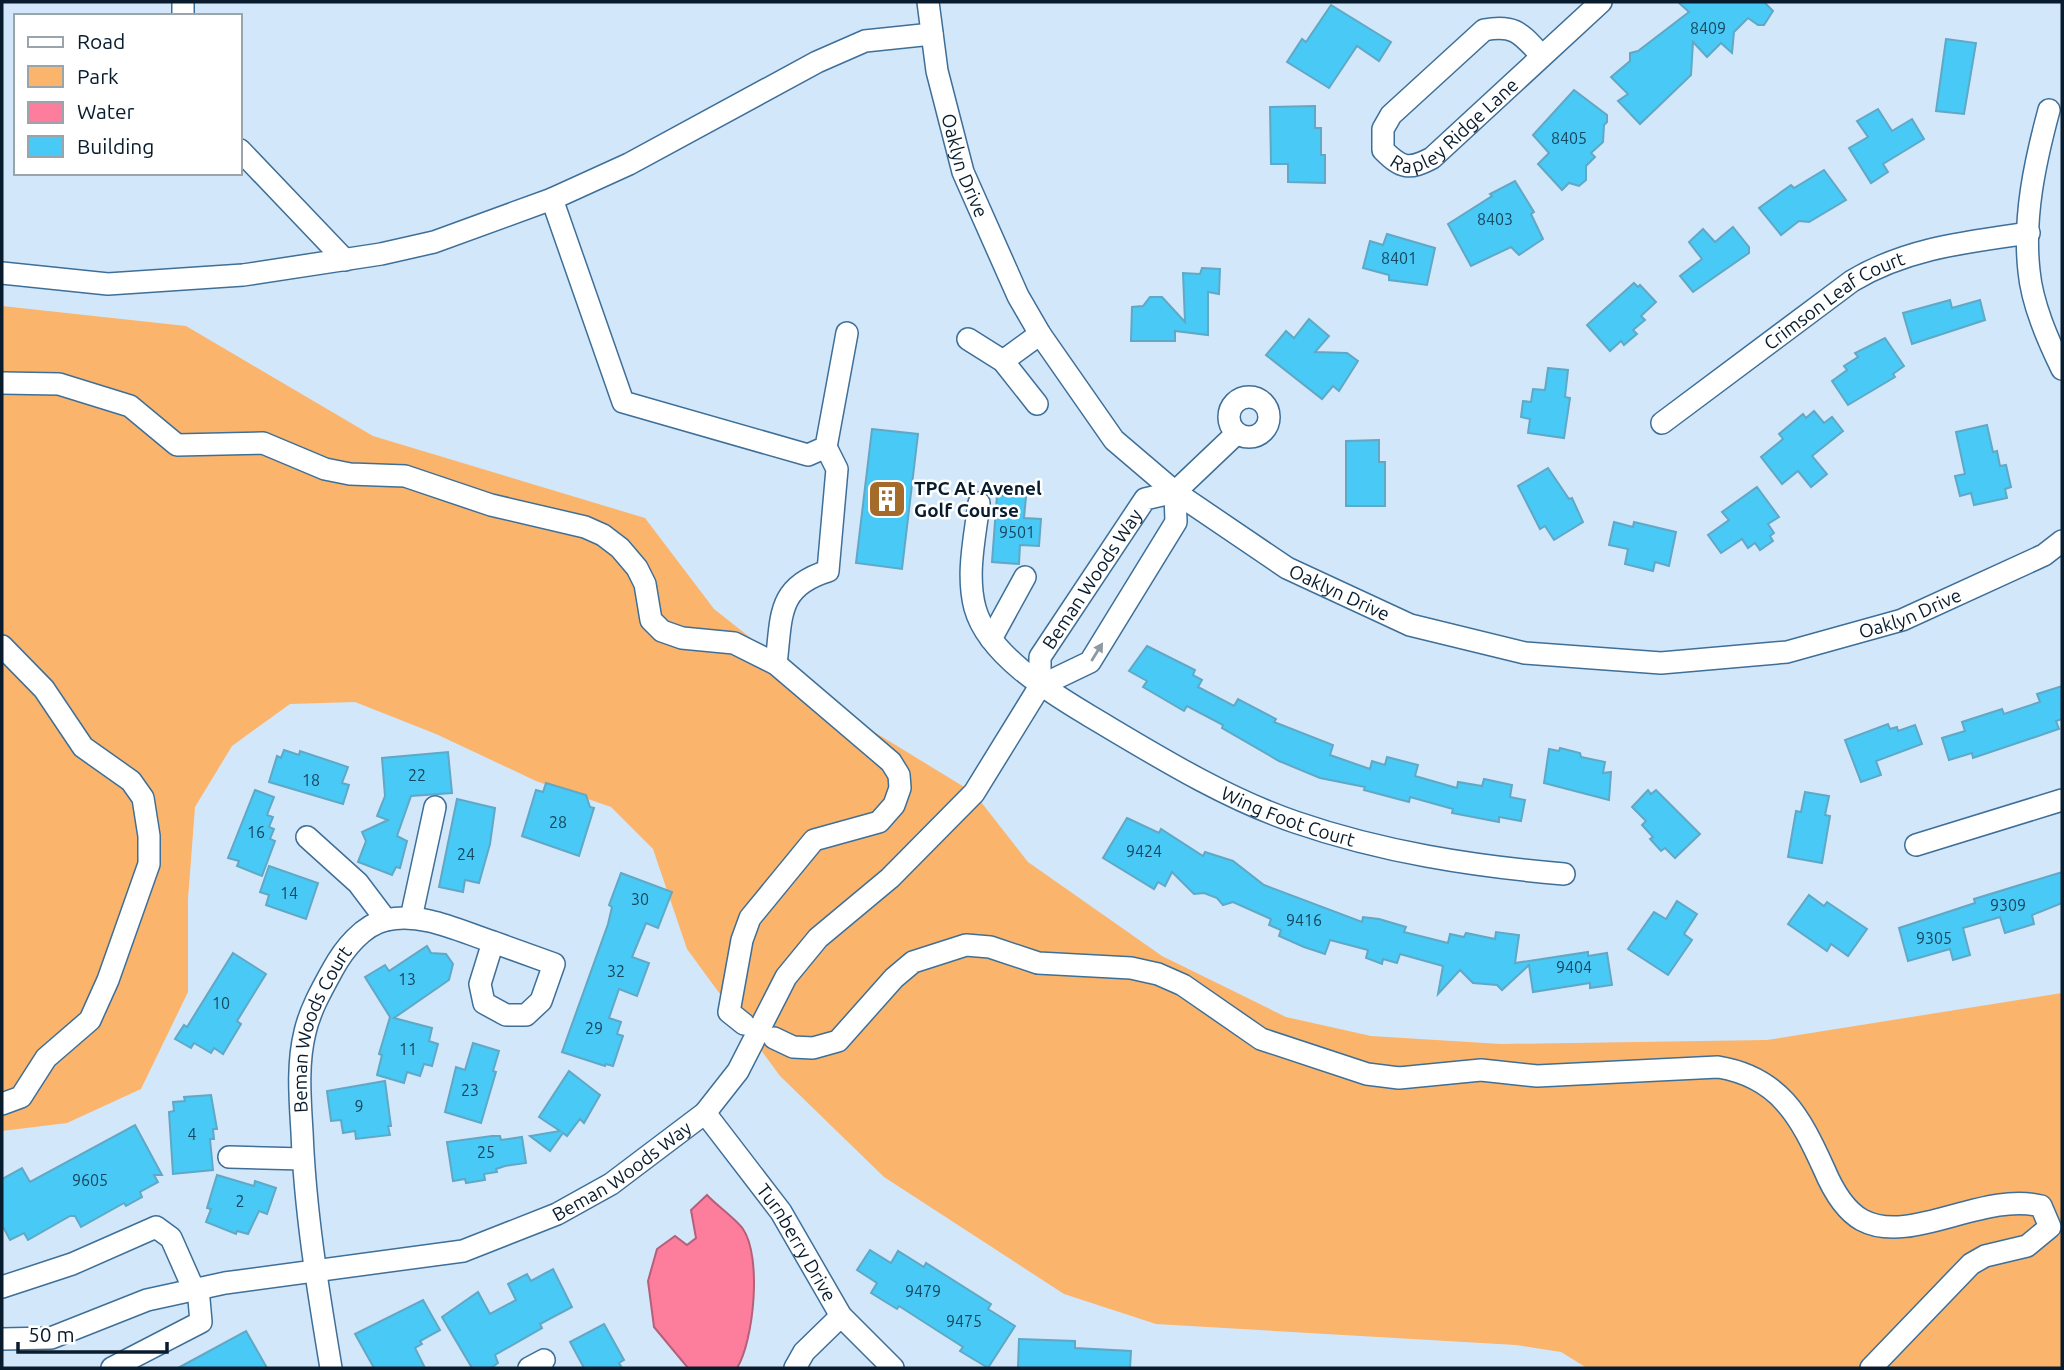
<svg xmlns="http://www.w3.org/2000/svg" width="2064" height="1370" font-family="Ubuntu,sans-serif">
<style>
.green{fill:#fab46c}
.water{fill:#fd7d9d;stroke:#b4607b;stroke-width:2}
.building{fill:#48c9f6;stroke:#60a8c5;stroke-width:2}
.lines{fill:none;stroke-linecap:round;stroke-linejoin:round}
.minor-casing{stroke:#3e6f98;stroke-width:24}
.minor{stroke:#fff;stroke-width:21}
.oneway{fill:#9099a0}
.labels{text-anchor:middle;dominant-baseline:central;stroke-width:5;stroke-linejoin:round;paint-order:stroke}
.number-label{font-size:16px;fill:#18475f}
.street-label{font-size:19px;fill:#081c2d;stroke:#fff}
.poi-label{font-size:19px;font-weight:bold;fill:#081c2d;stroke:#fff;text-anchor:start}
</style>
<rect width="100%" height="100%" fill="#d3e7fa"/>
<polygon class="green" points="2,306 186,326 373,436 645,518 714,609 853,719 974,793 1028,862 1162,956 1286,1017 1371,1036 1501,1044 1767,1040 2062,993 2062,1368 1587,1368 1561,1352 1516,1345 1156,1324 1064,1294 884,1177 780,1076 687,949 653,849 611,807 536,781 436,734 355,702 290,704 232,746 195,807 188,899 188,992 141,1089 67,1123 2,1131"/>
<path class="water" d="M707,1195C716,1205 736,1219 743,1229C762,1257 754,1340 737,1368H688L654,1327L648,1281L657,1249L675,1236L687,1245L696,1238L691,1210Z"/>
<g class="building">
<polygon points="1678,2 1764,2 1773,11 1764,25 1758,25 1748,18 1734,32 1732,53 1721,43 1707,57 1693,42 1691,75 1640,124 1618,101 1628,94 1611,77 1630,61 1630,53 1638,51 1689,12"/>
<polygon points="1331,5 1391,42 1379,61 1357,46 1329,88 1287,62 1302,39 1306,42"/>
<polygon points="1946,39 1976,43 1964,114 1936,111"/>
<polygon points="1574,90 1607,115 1607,122 1604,125 1603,142 1591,153 1595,157 1586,166 1586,180 1579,186 1569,183 1562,190 1538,164 1549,153 1533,135"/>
<polygon points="1315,106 1315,128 1321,128 1321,155 1325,155 1325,183 1288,182 1288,164 1271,164 1270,107"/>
<polygon points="1878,109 1892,131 1912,119 1924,139 1883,164 1888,172 1871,183 1849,148 1868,137 1857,121"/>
<polygon points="1824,170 1846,200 1809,222 1799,221 1781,235 1759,208 1791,185 1794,188"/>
<polygon points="1515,181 1534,212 1531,214 1543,239 1519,255 1511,247 1471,266 1448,224 1492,196 1490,194"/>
<polygon points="1733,227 1749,247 1749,253 1693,292 1680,276 1702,259 1689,242 1703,229 1715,242"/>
<polygon points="1387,234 1435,248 1427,285 1389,280 1389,275 1363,268 1370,241 1383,245"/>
<polygon points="1202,268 1220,269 1219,294 1208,292 1208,335 1175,331 1175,341 1131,341 1132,307 1143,306 1150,297 1162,297 1185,322 1183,273 1200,274"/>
<polygon points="1634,283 1638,287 1640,285 1656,302 1641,316 1645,320 1633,330 1637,334 1624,345 1621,341 1610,351 1587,325"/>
<polygon points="1950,300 1952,308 1980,300 1985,320 1912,344 1903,313"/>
<polygon points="1309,319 1329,336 1315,352 1347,353 1358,361 1339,391 1333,386 1322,399 1266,355 1286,331 1294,338"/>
<polygon points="1885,338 1904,366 1893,374 1895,377 1848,405 1832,381 1847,370 1844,366 1858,357 1855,353"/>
<polygon points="1548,368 1568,370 1565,397 1570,398 1564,438 1528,433 1530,419 1521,417 1523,401 1531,402 1533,389 1545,390"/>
<polygon points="1814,411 1824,423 1832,417 1843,431 1812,456 1827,474 1811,487 1798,471 1782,484 1761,457 1783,439 1779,434 1803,414 1806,418"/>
<polygon points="1987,425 1993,452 1997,451 2000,466 2006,465 2011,487 2005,489 2007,498 1974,505 1971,493 1960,496 1955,476 1965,474 1956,432"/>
<polygon points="872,429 918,434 902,569 856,563"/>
<polygon points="1379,440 1379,462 1385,462 1385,506 1346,506 1346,441"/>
<polygon points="1548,468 1569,499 1572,498 1583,522 1554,540 1545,526 1540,529 1518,486"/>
<polygon points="1757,487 1779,517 1768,524 1774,533 1770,536 1773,541 1760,550 1755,543 1748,548 1742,539 1721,553 1708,535 1729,520 1722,512"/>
<polygon points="997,495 1026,497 1024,518 1041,519 1039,546 1020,545 1019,564 992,562"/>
<polygon points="1614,522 1633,527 1634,522 1676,532 1669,566 1655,562 1653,571 1625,564 1628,549 1609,545"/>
<polygon points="1147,646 1195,670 1193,675 1202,680 1198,687 1234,706 1238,699 1276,719 1274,722 1333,745 1330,755 1370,769 1372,761 1385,765 1387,757 1418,765 1415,776 1457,788 1458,782 1482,786 1484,779 1512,785 1510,797 1525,800 1521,821 1499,817 1499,822 1452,813 1453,809 1410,797 1409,802 1364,790 1365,787 1320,778 1279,761 1222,728 1223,725 1187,706 1184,711 1143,687 1147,681 1129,671"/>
<polygon points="2062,686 2062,719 2056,721 2059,729 1973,758 1972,753 1949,760 1942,738 1965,731 1962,722 2002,709 2004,714 2040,702 2037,694"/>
<polygon points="1888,724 1890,729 1897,727 1898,731 1915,725 1922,744 1876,761 1881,775 1861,782 1845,740"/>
<polygon points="1560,748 1580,753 1581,757 1605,762 1603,773 1611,772 1609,800 1544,783 1549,749 1559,751"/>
<polygon points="284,750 299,755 300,751 348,767 342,783 349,785 343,804 269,782 277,756 281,758"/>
<polygon points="448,752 452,793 411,796 397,836 407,841 400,868 396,867 392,875 358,862 366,841 362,832 388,820 377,816 385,796 382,758"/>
<polygon points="546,783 586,795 590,807 594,808 579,856 522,836 536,790 543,792"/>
<polygon points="255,790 274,797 267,815 273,817 269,827 274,829 270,839 275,841 262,876 237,866 239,861 228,858"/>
<polygon points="1648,790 1651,794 1656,790 1700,834 1675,858 1665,848 1661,851 1650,839 1653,837 1642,825 1646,821 1632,807"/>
<polygon points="1805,792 1829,796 1825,815 1830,816 1822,863 1788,857 1796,811 1801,812"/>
<polygon points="457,799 495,808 490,844 479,883 465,880 463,892 439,887"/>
<polygon points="1127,818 1159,833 1161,829 1203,856 1205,852 1233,861 1264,885 1362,922 1363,917 1379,919 1406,927 1404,932 1448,943 1450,934 1464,937 1466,933 1495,939 1496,932 1519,935 1515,963 1588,952 1588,956 1607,953 1612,985 1590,988 1590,983 1533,992 1529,965 1502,990 1497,985 1473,983 1460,970 1438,994 1443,966 1400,954 1397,963 1383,959 1382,964 1366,958 1368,950 1330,940 1325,954 1304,947 1279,936 1281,930 1269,925 1271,919 1233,902 1223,905 1217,898 1204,893 1194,894 1172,872 1165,886 1158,882 1154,889 1103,858"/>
<polygon points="269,866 318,883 306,919 266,905 269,895 260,892"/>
<polygon points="2062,872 2062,903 2032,915 2034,924 2005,933 2000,917 1963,928 1970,955 1953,960 1950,949 1908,961 1899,928 1975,903 1974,899"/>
<polygon points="621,873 672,892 658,928 646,923 632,957 649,963 637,996 619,989 609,1018 621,1022 617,1034 623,1036 613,1066 606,1064 605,1066 562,1052 608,924 612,907 609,905"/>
<polygon points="1809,895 1824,906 1827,902 1867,929 1848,956 1831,944 1827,951 1788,924"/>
<polygon points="1677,901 1697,914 1684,934 1692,940 1668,975 1628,949 1654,912 1666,919"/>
<polygon points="427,946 431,953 446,954 453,964 449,980 394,1018 432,1028 429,1041 438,1044 432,1066 424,1064 420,1076 407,1072 404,1083 377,1075 382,1055 379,1054 390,1017 365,977 385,965 389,971"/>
<polygon points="233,953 266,974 237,1021 241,1024 223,1054 214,1048 211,1053 194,1043 191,1048 175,1039 184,1025 187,1027"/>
<polygon points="473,1043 499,1051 493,1071 496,1072 481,1123 445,1112 456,1067 465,1070"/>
<polygon points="569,1071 600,1095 584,1123 580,1119 567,1136 563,1133 550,1151 530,1136 560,1131 539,1117"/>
<polygon points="385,1081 391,1126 388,1126 390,1135 356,1139 355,1131 343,1133 341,1120 331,1121 327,1091"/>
<polygon points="211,1095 217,1129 213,1129 214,1139 210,1139 213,1170 173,1174 169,1112 174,1111 173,1102 185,1101 184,1097"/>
<polygon points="135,1125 162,1175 154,1175 158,1182 140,1192 142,1197 126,1206 124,1203 81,1227 75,1216 70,1216 28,1240 24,1233 10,1240 2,1225 2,1179 22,1168 30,1182"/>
<polygon points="492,1136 500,1136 501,1140 522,1137 526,1163 505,1166 496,1169 497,1172 484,1174 485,1180 466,1183 465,1179 453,1181 447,1142"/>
<polygon points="217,1175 254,1186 255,1181 276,1188 267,1214 259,1211 248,1234 237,1231 236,1234 206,1222 211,1209 207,1208"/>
<polygon points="870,1250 891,1263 898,1251 924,1267 926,1263 991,1304 988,1309 1015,1326 988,1368 960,1351 963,1347 941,1333 899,1306 897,1309 871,1293 877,1283 857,1270"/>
<polygon points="553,1269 572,1307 540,1324 542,1328 495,1355 498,1363 491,1368 472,1368 442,1317 478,1292 490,1314 516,1300 508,1284 527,1274 531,1281"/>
<polygon points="423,1300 440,1330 420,1341 422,1344 415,1348 425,1368 374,1368 355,1334"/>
<polygon points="604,1324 624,1360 619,1363 622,1368 584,1368 570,1342"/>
<polygon points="246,1331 267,1368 178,1368"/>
<polygon points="1019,1339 1075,1341 1075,1348 1131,1351 1130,1368 1018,1368"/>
</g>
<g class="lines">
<defs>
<g id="minor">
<polyline points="183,2 183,16"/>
<path id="s1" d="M928,2L937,71L963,172L1018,296L1040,334L1114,440L1175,492L1287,568L1410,625L1525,653L1661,663L1787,652L1902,620L2044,555L2062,541"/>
<path id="s2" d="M1542,56C1521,34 1516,24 1484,30L1391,115L1383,129V150C1402,169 1409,170 1432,158L1601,2"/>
<path d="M2049,110C2035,162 2023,217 2029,271C2032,304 2048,340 2062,369"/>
<polyline points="240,150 345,260"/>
<polyline points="552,199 623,402 808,455 826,447 847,333"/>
<polyline points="2,273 108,284 243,275 381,254 434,242 552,199 629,164 817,62 865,41 932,34"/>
<polyline points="968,339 1003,361 1037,404"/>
<polyline points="1003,361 1040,334"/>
<polyline points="2,383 59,384 130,406 177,445 263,443 325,469 350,474 405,476 491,505 585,527 603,535 620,548 637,568 645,584 651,620 662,631 682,638 734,643 776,664 891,762 899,775 900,788 894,805 879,822 814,840 750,918 742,940 729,1012 744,1024"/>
<circle cx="1249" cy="417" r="20"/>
<path id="s3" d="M1662,423L1852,281C1907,248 1967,242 2029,233"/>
<polyline points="1175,492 1236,434"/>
<path id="s4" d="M979,503C975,537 966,574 975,608C988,655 1050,692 1088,715C1154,754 1222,797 1295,822C1382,852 1472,866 1564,874"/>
<polyline points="991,639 1025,577"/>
<polyline points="2,646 44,689 83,747 131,781 143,798 149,836 149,864 108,980 90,1020 46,1058 21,1097 2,1104"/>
<path d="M776,664C782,617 776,587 828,571L837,469L826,447"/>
<polyline points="1040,686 1090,662 1176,522 1175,492"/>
<polyline points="307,837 358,883 386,920"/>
<polyline points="1916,845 2062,800"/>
<polyline points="411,918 435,807"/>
<path d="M774,1038L793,1047L813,1048L838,1041L894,978L913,962L966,945L990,947L1038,963L1131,968L1158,974L1183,985L1261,1039L1367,1074L1399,1078L1481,1070L1537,1076L1718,1067C1779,1077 1800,1116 1824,1169C1832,1188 1844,1210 1862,1220C1910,1246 1983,1191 2041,1206L2050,1227L2027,1246L1985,1256L1971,1264L1871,1368"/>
<path id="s5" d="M705,1113L781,1212L841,1316L893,1368"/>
<polyline points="229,1157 303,1159"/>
<polyline points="2,1287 72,1264 156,1227 171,1238 194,1290"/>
<path id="s6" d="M2,1339L51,1338L147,1300L225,1283L463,1251L557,1214L611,1184L705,1113L738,1071L786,977L818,938L890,878L974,793L1040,686V657L1145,499L1175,492"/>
<polyline points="112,1368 201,1322 198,1288"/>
<path id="s7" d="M331,1368C318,1290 305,1211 302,1132C300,1099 297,1064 305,1032C310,1010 322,989 333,969C344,949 363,925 386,920C423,912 459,931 493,942L480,984L484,1003L506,1015H526L541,1001L554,964L493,942"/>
<polyline points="529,1368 544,1360"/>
<polyline points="795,1368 804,1352 841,1316"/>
</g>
</defs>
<use href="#minor" class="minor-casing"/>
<use href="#minor" class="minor"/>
</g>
<defs><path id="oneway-solid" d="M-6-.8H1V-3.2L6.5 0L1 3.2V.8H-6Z" transform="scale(1.75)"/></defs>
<use class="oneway" href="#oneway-solid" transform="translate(1097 652) rotate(-58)"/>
<defs>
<symbol id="building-square" viewBox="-11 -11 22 22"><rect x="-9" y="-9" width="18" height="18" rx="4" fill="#a56b2a" stroke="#fff"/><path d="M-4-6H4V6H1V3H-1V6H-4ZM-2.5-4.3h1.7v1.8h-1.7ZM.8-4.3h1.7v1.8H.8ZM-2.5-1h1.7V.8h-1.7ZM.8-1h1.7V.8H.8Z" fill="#fff"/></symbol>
</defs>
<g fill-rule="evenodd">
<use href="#building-square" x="865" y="477" width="44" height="44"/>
</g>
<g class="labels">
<g class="number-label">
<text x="1708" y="28">8409</text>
<text x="1569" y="138">8405</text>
<text x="1495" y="219">8403</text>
<text x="1399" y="258">8401</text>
<text x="1017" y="532">9501</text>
<text x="417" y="775">22</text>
<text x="311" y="780">18</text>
<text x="558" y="822">28</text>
<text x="256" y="832">16</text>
<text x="1144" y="851">9424</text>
<text x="466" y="854">24</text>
<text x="289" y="893">14</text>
<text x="640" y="899">30</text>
<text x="2008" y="905">9309</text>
<text x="1304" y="920">9416</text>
<text x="1934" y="938">9305</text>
<text x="1574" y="967">9404</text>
<text x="616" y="971">32</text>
<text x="407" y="979">13</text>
<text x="221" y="1003">10</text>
<text x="594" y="1028">29</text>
<text x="408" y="1049">11</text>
<text x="470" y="1090">23</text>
<text x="359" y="1106">9</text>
<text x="192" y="1134">4</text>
<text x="486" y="1152">25</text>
<text x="90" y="1180">9605</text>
<text x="240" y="1201">2</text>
<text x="923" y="1291">9479</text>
<text x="964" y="1321">9475</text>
</g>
<g class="street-label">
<text stroke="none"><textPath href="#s2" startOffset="322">Rapley Ridge Lane</textPath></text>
<text stroke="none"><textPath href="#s1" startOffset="168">Oaklyn Drive</textPath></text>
<text stroke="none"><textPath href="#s3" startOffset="212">Crimson Leaf Court</textPath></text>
<text stroke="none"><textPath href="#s6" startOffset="1424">Beman Woods Way</textPath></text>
<text stroke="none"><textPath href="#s1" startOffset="756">Oaklyn Drive</textPath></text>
<text stroke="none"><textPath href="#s1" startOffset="1344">Oaklyn Drive</textPath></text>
<text stroke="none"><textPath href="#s4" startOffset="490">Wing Foot Court</textPath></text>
<text stroke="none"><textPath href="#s7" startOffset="345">Beman Woods Court</textPath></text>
<text stroke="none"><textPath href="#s6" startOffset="651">Beman Woods Way</textPath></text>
<text stroke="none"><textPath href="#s5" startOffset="159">Turnberry Drive</textPath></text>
</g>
<g class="poi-label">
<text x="914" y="488">TPC At Avenel<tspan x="914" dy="22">Golf Course</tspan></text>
</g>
</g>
<rect width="2064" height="1370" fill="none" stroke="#081c2d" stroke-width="7"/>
<rect x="14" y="14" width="228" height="161" fill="#ffffff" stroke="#9ca4ab" stroke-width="2"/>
<rect x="28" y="37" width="35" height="10" fill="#ffffff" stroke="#9ca4ab" stroke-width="2"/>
<text x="77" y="49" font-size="21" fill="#081c2d">Road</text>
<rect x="28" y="66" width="35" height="21" fill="#fab46c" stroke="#9ca4ab" stroke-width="2"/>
<text x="77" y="84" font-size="21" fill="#081c2d">Park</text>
<rect x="28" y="102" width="35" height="21" fill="#fd7d9d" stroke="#9ca4ab" stroke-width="2"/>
<text x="77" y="119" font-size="21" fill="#081c2d">Water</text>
<rect x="28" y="136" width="35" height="21" fill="#48c9f6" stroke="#9ca4ab" stroke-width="2"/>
<text x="77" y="154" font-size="21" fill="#081c2d">Building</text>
<path d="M18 1342v10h149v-10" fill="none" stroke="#081c2d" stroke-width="3.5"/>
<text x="28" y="1342" font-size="21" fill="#081c2d" stroke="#ffffff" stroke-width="5" paint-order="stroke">50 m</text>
</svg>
